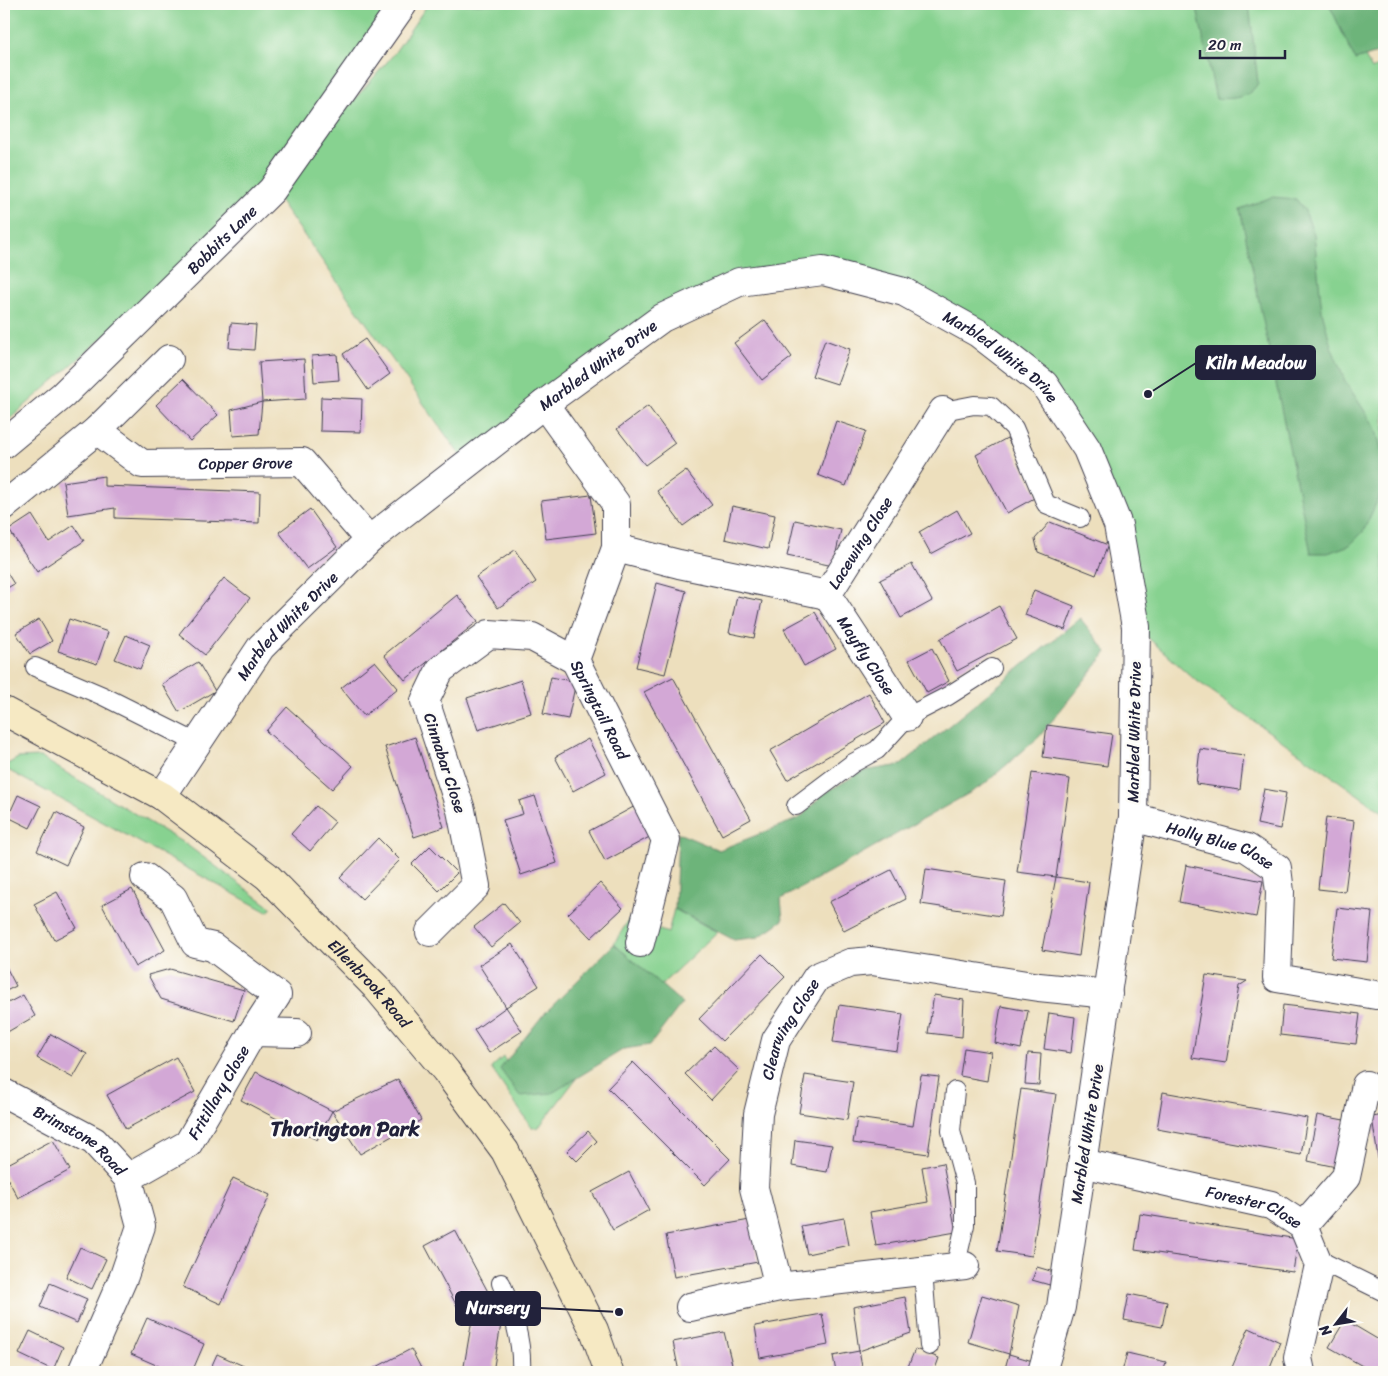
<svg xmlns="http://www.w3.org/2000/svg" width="1388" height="1376" font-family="Sriracha,sans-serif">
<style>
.green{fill:#87d290;stroke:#547a66}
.forest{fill:#6db47a;stroke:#486b5a}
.building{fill:#d3a8d6}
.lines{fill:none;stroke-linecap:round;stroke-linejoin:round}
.lane-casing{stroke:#403e4e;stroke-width:20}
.street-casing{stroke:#403e4e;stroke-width:30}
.secondary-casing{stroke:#403e4e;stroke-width:30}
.lane{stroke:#fff;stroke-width:18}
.street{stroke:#fff;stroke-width:28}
.secondary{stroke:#f6e9c3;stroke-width:28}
.labels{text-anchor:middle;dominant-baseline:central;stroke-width:5;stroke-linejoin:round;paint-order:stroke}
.street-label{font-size:16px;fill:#22223b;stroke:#fdfcf7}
.district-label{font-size:21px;font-weight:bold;fill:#22223b;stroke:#fdfcf7}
.leader{fill:none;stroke:#22223b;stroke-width:2}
.callout-dot{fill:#22223b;stroke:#fdfcf7;stroke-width:2}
.callout{fill:#22223b;stroke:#22223b;stroke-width:2}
.callout-label{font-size:18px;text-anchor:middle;font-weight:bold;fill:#fff}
</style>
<rect width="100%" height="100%" fill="#fdfcf7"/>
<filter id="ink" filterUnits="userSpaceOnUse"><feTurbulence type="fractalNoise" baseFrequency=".02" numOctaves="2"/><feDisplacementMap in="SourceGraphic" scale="10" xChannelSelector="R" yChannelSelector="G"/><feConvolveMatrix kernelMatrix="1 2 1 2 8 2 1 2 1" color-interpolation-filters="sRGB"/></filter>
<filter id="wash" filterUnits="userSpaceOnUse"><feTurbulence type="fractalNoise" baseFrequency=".0096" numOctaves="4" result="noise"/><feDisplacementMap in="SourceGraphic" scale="20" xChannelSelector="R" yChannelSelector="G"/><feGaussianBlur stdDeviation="1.12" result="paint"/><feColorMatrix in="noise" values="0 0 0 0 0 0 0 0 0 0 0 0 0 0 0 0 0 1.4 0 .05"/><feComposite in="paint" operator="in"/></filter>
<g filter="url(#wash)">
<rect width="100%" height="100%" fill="#eddfbd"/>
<g class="green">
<polygon points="4,4 400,4 310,151 393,55 428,4 1338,4 1372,70 1384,62 1384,813 1193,678 1136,627 1087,449 978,333 823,271 739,282 467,465 272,190 4,424"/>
<polygon points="40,757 187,845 272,908 267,912 4,768 4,766 18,758"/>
<polygon points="674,909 717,932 661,985 614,944 629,919 668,933"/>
<polygon points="503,1057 516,1076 582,1071 539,1127 532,1128 491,1068"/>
</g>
<g class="forest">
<path d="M1196,4H1249L1258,83C1248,100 1235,98 1216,99Z"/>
<polygon points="1329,4 1384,4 1384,51 1355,60"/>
<polygon points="1272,197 1296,199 1305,211 1314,234 1322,311 1331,346 1345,381 1375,427 1384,458 1384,486 1363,532 1350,545 1328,553 1311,553 1240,209"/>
<polygon points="1080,618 1107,652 1039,737 982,786 781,899 783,920 759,937 734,940 675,909 678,833 719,850 800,818 823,794 863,771 901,765"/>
<polygon points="614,944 682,1003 650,1045 624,1049 552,1093 520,1096 500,1069 543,1015"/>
</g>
<g id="blocks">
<g class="building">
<polygon points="765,320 792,357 762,380 734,343"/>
<polygon points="231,323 256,325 254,350 229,348"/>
<polygon points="365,339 390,374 368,390 343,354"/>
<polygon points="825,340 850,349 837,384 812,376"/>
<polygon points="337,354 339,380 314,382 312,356"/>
<polygon points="304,359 306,399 262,402 259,362"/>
<polygon points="183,379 218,415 190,441 156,405"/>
<polygon points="321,397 362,399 361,432 320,431"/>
<polygon points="262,402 259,434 233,436 231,410"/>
<polygon points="648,406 675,443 645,465 617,429"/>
<polygon points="836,421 866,431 846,486 818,475"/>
<polygon points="1007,438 1038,496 1007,513 976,455"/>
<polygon points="686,470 712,505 683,526 657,491"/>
<polygon points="104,476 104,486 260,492 259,523 115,518 115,508 68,515 63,482"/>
<polygon points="591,495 596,533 546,539 541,501"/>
<polygon points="732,506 775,515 768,549 725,539"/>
<polygon points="310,509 337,547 307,569 279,532"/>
<polygon points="957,510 970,533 931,554 919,532"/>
<polygon points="32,515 49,542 74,525 84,541 37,572 9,530"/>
<polygon points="795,520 841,530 833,566 787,556"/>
<polygon points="1050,522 1108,545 1096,575 1038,552 1035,539"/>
<polygon points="515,550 536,582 498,608 476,577"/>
<polygon points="912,564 932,601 901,618 880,580"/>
<polygon points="4,568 14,584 4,590"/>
<polygon points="224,578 250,598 205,655 179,634"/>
<polygon points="657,583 686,591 665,674 636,667"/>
<polygon points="1034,590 1074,606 1065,630 1025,615"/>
<polygon points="457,595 478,621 405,680 384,655"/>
<polygon points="737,596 762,601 754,638 729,633"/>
<polygon points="999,606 1017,639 957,671 940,639"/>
<polygon points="815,612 836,649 804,666 784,629"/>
<polygon points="39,619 52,641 30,654 16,633"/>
<polygon points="69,619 108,632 97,664 58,651"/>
<polygon points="126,635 150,645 140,669 115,659"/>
<polygon points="932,648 949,681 927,693 909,660"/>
<polygon points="375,661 398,688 364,716 341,688"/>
<polygon points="198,662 215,691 179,712 162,684"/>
<polygon points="551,677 576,682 568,719 543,714"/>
<polygon points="673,677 751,819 722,835 644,692"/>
<polygon points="521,680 531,713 478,730 467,698"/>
<polygon points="869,693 885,723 787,780 770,751"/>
<polygon points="287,707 353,766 332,789 266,731"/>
<polygon points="1047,725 1112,734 1107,766 1043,757"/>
<polygon points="415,737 444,827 414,837 385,747"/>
<polygon points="588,739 606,773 573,791 555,757"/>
<polygon points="1200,749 1244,755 1240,790 1196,784"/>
<polygon points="1032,773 1070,779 1056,877 1017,872"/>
<polygon points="1264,789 1286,793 1280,829 1257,824"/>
<polygon points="18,795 41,806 30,828 8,817"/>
<polygon points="535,796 557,863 521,875 503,820 523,814 519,801"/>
<polygon points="639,804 655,834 605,861 589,831"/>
<polygon points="316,806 335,822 310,851 291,834"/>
<polygon points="56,812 84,827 66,865 37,851"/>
<polygon points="1326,817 1354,821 1345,892 1318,889"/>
<polygon points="378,838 400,860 362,899 340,878"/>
<polygon points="430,846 457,873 439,891 412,864"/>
<polygon points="1186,865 1263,881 1256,917 1179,902"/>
<polygon points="926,869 1006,881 1001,916 921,904"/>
<polygon points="891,870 906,899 844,931 829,902"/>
<polygon points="1056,877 1089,882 1079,956 1042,950"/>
<polygon points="600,883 623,908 591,938 568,914"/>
<polygon points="132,889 165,950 135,967 102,905"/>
<polygon points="57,892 77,928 54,940 34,904"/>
<polygon points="504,903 520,923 491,947 474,927"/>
<polygon points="1337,908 1372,912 1367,962 1331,958"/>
<polygon points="512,944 539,986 506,1007 479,965"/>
<polygon points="762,954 785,977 722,1041 699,1019"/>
<polygon points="4,963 16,986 4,992"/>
<polygon points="170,969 244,990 234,1021 161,999 148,975"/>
<polygon points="1206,975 1247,981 1239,986 1226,1063 1192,1058"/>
<polygon points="23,995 35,1016 4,1034 4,1005"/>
<polygon points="934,995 964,1000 962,1037 928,1033"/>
<polygon points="839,1005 903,1014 897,1051 833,1042"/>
<polygon points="1283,1005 1360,1014 1356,1044 1280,1035"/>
<polygon points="1001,1006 1028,1011 1021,1049 995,1043"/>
<polygon points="506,1007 522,1031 489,1053 474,1030"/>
<polygon points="1049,1013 1075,1017 1071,1053 1044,1049"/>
<polygon points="51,1034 87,1054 73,1078 37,1058"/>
<polygon points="714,1046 739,1070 711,1100 685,1074"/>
<polygon points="964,1048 991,1052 987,1081 960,1076"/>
<polygon points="1028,1053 1041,1054 1039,1085 1025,1084"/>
<polygon points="176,1057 195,1092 126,1129 107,1095"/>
<polygon points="633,1062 730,1159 705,1185 608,1088"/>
<polygon points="256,1072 332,1111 317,1140 241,1100"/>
<polygon points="805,1075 853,1082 847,1120 799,1113"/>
<polygon points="921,1075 939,1077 928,1154 853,1143 857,1118 913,1126"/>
<polygon points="398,1079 421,1120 360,1154 332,1111"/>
<polygon points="1021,1089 1056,1094 1032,1256 997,1251"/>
<polygon points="1163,1092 1307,1118 1301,1155 1157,1129"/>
<polygon points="1317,1115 1344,1120 1336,1167 1308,1161"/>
<polygon points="1384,1115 1384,1191 1383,1192 1372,1117"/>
<polygon points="588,1131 597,1141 577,1161 567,1151"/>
<polygon points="53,1140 70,1170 18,1198 4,1172 4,1166"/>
<polygon points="795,1140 832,1145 827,1172 792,1166"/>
<polygon points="943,1163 956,1232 876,1246 870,1212 928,1202 922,1167"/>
<polygon points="629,1172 649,1210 613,1230 592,1192"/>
<polygon points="233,1178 270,1195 221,1304 183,1287"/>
<polygon points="1140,1214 1298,1239 1293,1272 1135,1250"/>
<polygon points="844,1218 849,1245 807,1254 801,1226"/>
<polygon points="750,1220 758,1262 674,1277 666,1235"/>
<polygon points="455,1230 502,1318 493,1372 463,1372 475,1302 459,1310 425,1246"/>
<polygon points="80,1247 106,1259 92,1289 66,1277"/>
<polygon points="1037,1267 1064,1275 1060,1288 1032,1280"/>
<polygon points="50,1283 87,1299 77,1323 40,1307"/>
<polygon points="1129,1294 1167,1302 1162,1327 1124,1320"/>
<polygon points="982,1295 1019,1306 1009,1354 968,1342"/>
<polygon points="905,1297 911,1333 859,1351 853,1307"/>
<polygon points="822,1314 828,1345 760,1358 755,1326"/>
<polygon points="147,1318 204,1344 192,1372 172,1372 131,1354"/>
<polygon points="1345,1320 1384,1343 1384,1372 1373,1372 1329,1347"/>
<polygon points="1249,1328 1280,1342 1268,1372 1230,1372"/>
<polygon points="30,1331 63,1347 53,1370 19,1354"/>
<polygon points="724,1332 734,1372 679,1372 673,1342"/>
<polygon points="411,1349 423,1372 367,1372"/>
<polygon points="915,1349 939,1358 934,1372 906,1372"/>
<polygon points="859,1351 863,1372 836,1372 833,1356"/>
<polygon points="1127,1353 1166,1362 1163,1372 1122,1372"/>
<polygon points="217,1354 257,1372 209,1372"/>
<polygon points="1009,1354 1036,1362 1033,1372 1004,1372"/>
</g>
</g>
</g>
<g filter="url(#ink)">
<use href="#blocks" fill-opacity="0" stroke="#403e4e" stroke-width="1"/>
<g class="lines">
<defs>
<g id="lane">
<polyline points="943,411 974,405 991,406 1014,428 1046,504 1080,518"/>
<polyline points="35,667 103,696 197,743"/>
<polyline points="796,806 853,763 877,750 907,717 948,696 992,668"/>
<polyline points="955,1091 951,1131 965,1183 965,1225 955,1268"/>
<polyline points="1317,1259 1384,1292"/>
<polyline points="923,1271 929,1346"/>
<path d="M501,1283C512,1310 523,1341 521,1372"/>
</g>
<g id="street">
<path id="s1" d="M544,404L616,504V548L575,660L666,840L640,943"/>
<path id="s2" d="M97,430L142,464L302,462L369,540"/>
<path id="s3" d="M4,444L63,395L272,190L403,4"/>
<polyline points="4,506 97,430 169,359"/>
<path id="s4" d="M616,548L679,564L827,595L943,411"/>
<path id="s5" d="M827,595L907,717"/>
<path id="s6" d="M162,796L261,647L369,540L544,404L662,318L739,282L823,271L904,292L978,333L1044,384L1087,449L1118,525L1136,627L1133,817L1061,1307L1042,1372"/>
<path id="s7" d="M1133,817L1247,848L1277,868L1280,892L1277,978L1376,995"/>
<polyline points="145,877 173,898 195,943 213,947 277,995 253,1032"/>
<polyline points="430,932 476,886 461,810 425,701 440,670 489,634 532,637 575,660"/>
<path id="s8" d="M4,1093L94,1141L128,1178L141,1226L124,1276L82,1372"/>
<path id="s9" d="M1082,1163L1271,1205L1303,1226L1319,1265L1298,1358L1301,1372"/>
<path id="s10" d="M128,1178L188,1144L253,1032L297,1033"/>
<polyline points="1303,1226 1346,1177 1366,1085"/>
<path id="s11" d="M779,1287L754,1188L758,1114L776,1040L817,977L850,963L872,961L1039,987L1108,994"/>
<polyline points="690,1307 779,1287 965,1266"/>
</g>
<g id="secondary">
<path id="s12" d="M4,711L162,796L267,876L376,987L446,1071L505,1151L594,1330L609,1372"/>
</g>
</defs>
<use href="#lane" class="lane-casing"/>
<use href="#street" class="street-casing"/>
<use href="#secondary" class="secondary-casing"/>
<use href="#lane" class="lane"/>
<use href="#street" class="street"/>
<use href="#secondary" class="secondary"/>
</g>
</g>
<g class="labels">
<g class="street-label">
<text stroke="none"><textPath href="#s3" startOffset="299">Bobbits Lane</textPath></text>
<text stroke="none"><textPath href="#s6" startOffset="1069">Marbled White Drive</textPath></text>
<text stroke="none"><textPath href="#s6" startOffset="619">Marbled White Drive</textPath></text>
<text stroke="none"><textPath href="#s2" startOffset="160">Copper Grove</textPath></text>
<text stroke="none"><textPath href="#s4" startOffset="278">Lacewing Close</textPath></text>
<text stroke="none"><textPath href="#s6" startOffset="212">Marbled White Drive</textPath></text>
<text stroke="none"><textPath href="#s5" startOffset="72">Mayfly Close</textPath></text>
<text stroke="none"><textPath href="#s1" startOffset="342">Springtail Road</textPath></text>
<text transform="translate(1134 732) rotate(-89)">Marbled White Drive</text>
<text transform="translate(445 763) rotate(72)">Cinnabar Close</text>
<text stroke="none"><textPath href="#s7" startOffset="92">Holly Blue Close</textPath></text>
<text stroke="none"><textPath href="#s12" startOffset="460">Ellenbrook Road</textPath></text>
<text stroke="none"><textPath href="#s11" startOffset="268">Clearwing Close</textPath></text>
<text stroke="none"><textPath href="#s10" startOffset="129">Fritillary Close</textPath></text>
<text transform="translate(1087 1134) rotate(-81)">Marbled White Drive</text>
<text stroke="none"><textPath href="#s8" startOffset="90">Brimstone Road</textPath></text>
<text stroke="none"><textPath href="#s9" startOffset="178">Forester Close</textPath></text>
</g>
<g class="district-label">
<text x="345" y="1129">Thorington Park</text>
</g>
</g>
<path class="leader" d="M1148 394L1196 363M619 1312L540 1308"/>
<g class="callout-dot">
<circle cx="1148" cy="394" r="5"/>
<circle cx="619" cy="1312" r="5"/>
</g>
<g class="callout">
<rect x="1196" y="346" width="119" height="33" rx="5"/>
<rect x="456" y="1292" width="84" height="33" rx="5"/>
</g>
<g class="callout-label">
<text x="1256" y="369">Kiln Meadow</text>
<text x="498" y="1314">Nursery</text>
</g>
<rect width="1388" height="1376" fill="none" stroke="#fdfcf7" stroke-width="20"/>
<g transform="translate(1336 1324) rotate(239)" stroke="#fdfcf7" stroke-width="4" paint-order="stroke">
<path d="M0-4L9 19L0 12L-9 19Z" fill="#22223b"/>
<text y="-8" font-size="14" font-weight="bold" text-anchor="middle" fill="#22223b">N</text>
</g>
<path d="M1200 50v8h85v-8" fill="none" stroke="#22223b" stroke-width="2.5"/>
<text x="1208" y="50" font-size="15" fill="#22223b" stroke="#fdfcf7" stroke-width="4" paint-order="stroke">20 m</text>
</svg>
